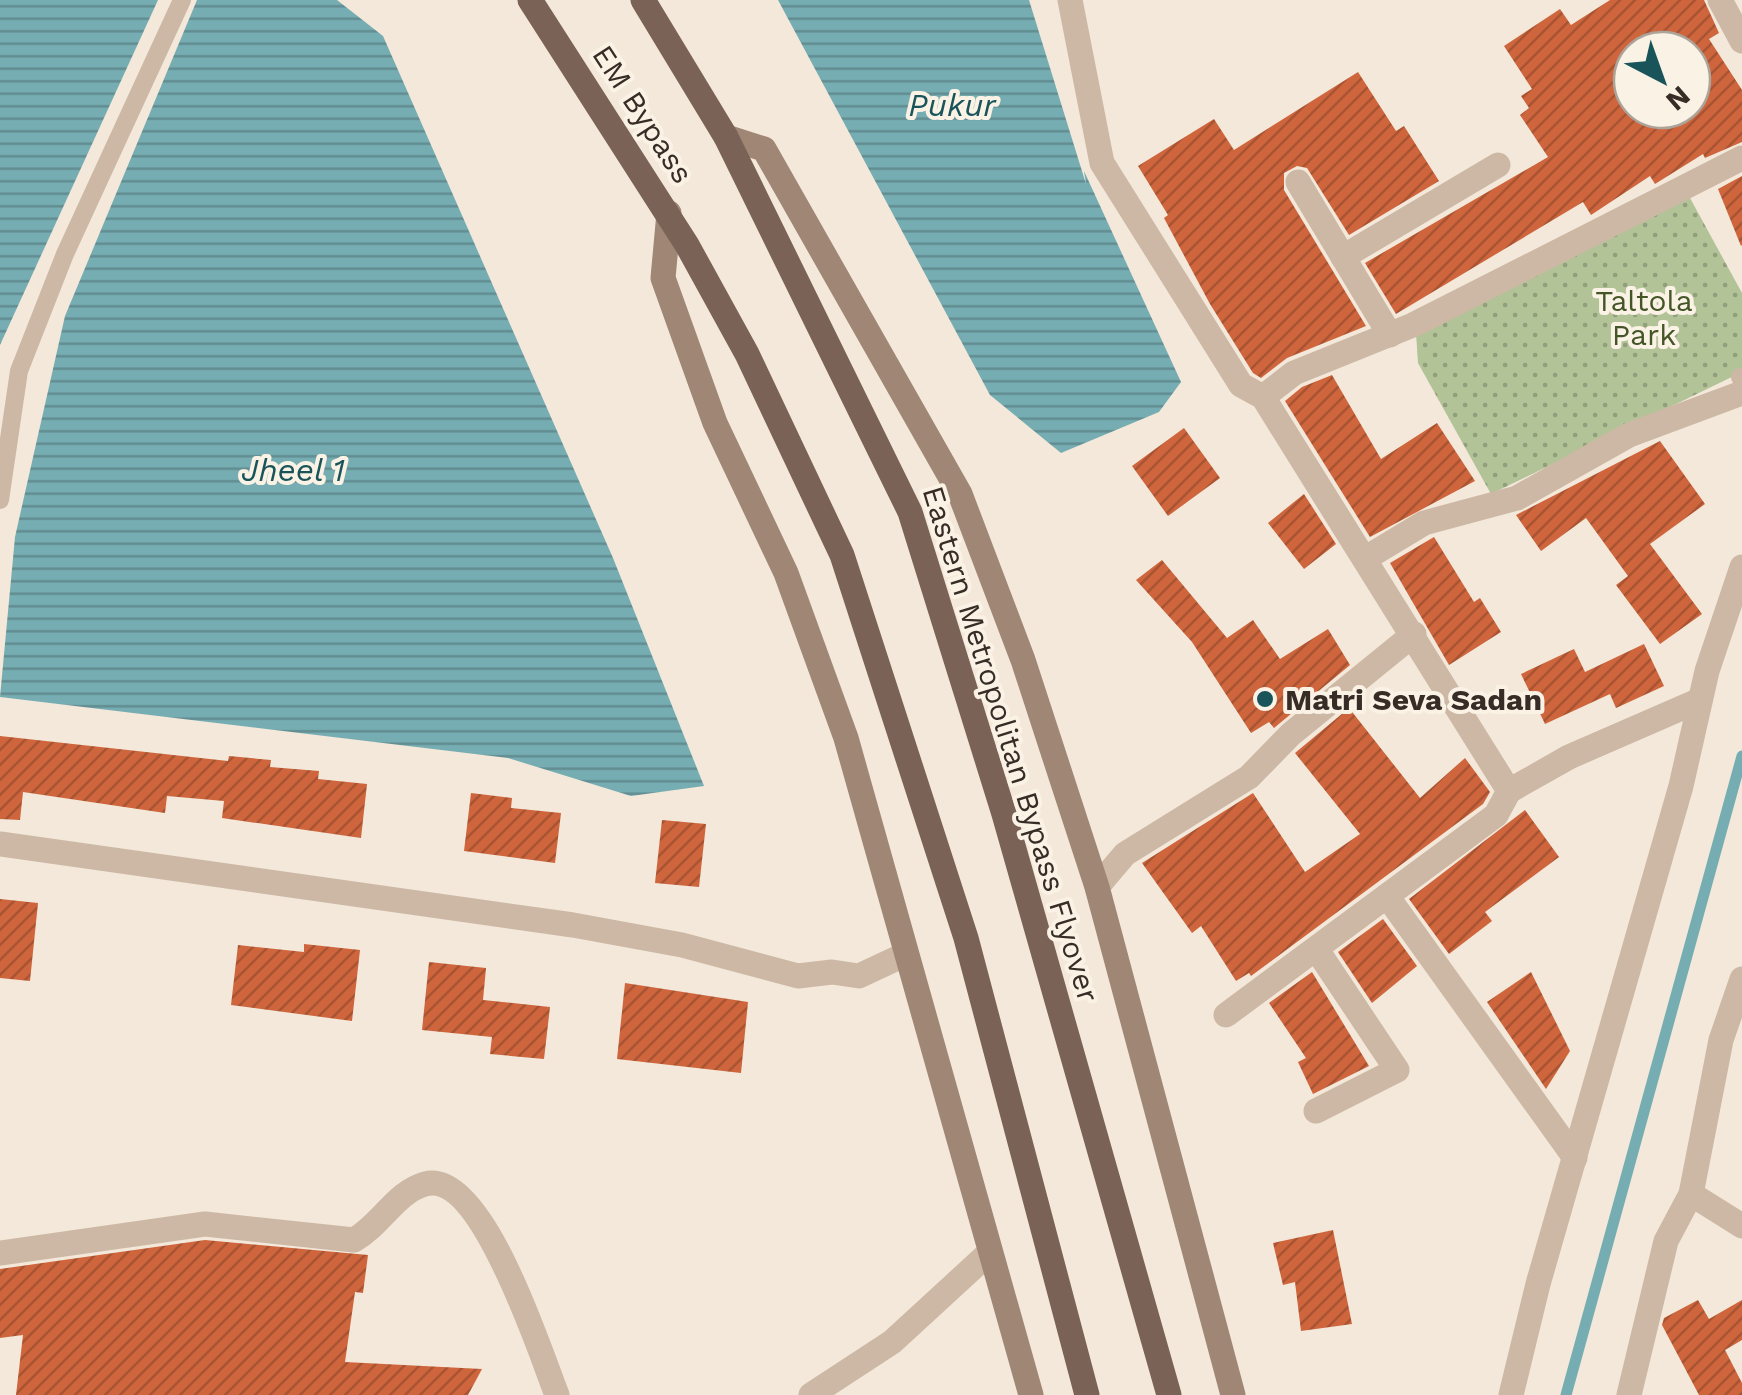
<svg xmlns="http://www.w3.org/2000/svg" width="1742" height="1395" font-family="'Work Sans',sans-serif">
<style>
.grass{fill:url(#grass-dots)}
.water{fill:url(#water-rules)}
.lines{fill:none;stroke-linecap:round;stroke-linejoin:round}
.stream{stroke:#76adb2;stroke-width:11}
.building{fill:url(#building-hatch);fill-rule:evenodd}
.lane{stroke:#ccb8a4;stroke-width:18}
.street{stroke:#ccb8a4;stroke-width:25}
.secondary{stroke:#9f8675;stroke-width:25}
.primary{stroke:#7a6356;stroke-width:25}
.poi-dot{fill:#19545b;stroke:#faf2e5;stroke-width:4}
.labels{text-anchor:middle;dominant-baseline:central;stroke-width:8;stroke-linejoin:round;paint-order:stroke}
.street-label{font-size:30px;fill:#372c26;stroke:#faf2e5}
.park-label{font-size:30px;fill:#445628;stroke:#faf2e5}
.poi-label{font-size:30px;font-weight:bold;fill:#372c26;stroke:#faf2e5;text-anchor:start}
.water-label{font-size:32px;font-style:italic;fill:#19545b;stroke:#faf2e5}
</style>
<defs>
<pattern id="grass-dots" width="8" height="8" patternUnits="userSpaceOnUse" patternTransform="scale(2.5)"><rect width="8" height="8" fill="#b3c398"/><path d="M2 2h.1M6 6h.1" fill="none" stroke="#929f7c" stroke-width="1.8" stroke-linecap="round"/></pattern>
<pattern id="water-rules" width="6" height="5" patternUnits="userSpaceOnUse" patternTransform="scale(2.5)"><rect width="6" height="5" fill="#76adb2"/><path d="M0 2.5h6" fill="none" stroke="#628d91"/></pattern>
<pattern id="building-hatch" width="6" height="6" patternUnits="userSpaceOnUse" patternTransform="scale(2.5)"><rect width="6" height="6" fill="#ce653c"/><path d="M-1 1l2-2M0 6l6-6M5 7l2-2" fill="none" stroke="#a85332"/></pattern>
</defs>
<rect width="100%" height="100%" fill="#f3e8d9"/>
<polygon class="grass" points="1690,198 1742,293 1742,372 1491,494 1418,363 1416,333"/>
<g class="water">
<polygon points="0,0 158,0 0,345"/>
<polygon points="197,0 337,0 383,36 613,558 704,786 631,796 508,758 0,697 15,537 65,316"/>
<polygon points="778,0 1029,0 1086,184 1084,171 1181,382 1159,412 1061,453 990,395"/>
</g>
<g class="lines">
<polyline class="stream" points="1566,1395 1742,756"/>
</g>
<g class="building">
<path d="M1610,0H1704L1719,33L1709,39L1742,90V142L1705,158L1703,154L1655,184L1650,176L1591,215L1583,202L1396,314L1365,263L1548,157L1520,115L1529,108L1521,96L1532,89L1504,46L1560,9L1571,25ZM1632,50H1692V110H1632Z"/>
<polygon points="1358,72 1396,131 1404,126 1439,181 1349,235 1307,168 1297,166 1284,173 1284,190 1366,326 1287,358 1261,378 1253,373 1210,304 1164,218 1168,215 1138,166 1214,119 1234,150"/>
<polygon points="1742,176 1742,245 1741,246 1718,189"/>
<polygon points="1332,375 1381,459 1437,423 1475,481 1370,537 1285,401 1302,387"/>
<polygon points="1184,428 1220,478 1168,516 1132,466"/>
<polygon points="1660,441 1705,504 1650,544 1702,614 1660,644 1616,585 1628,576 1586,518 1541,551 1516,515"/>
<polygon points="1304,494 1336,544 1304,569 1268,523"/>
<polygon points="1434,537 1474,602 1480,598 1501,632 1449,665 1390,563"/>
<polygon points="1162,560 1227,638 1253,620 1280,659 1328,629 1350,665 1274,728 1269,722 1251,733 1192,642 1136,580"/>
<polygon points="1644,644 1664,686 1616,708 1610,694 1545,724 1521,674 1574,649 1585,672"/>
<polygon points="1349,708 1420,798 1465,758 1490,792 1483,804 1251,976 1249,973 1236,981 1201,926 1192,933 1142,863 1253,793 1305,872 1360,834 1295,753"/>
<polygon points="0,736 228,761 229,756 271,760 270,767 319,771 318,779 367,784 361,838 222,818 224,801 167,796 165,813 23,792 20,820 0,819"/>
<polygon points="471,793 512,798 511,808 561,813 555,863 464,851"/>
<polygon points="1525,810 1559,857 1485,912 1492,921 1449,954 1409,899"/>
<polygon points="662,820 706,824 699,887 655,883"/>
<polygon points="0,899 38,903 30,981 0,978"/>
<polygon points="1383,919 1417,966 1372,1003 1338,952"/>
<polygon points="304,944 360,950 352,1021 231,1005 238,945 304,952"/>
<polygon points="429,962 486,968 483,1000 550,1007 544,1059 490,1054 492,1037 422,1030"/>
<polygon points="1312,972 1369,1066 1313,1094 1298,1062 1306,1058 1269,1003"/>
<polygon points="1531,972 1570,1051 1546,1089 1487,1002"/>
<polygon points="625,983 748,1002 741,1073 617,1059"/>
<polygon points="1333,1230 1352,1324 1301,1331 1295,1282 1283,1285 1273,1243"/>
<polygon points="205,1240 368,1255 363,1293 355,1292 345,1362 482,1369 468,1395 16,1395 23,1335 0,1338 0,1269"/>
<polygon points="1698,1300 1709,1319 1742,1300 1742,1340 1725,1350 1742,1383 1742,1395 1699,1395 1662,1325 1664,1318"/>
</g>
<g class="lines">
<g class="lane">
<polyline points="1740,377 1742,380"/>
<polyline points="0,500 19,371 65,254 182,0"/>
</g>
<g class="street">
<polyline points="1070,0 1102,163 1241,385 1263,397 1509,791 1496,815 1226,1015"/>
<polyline points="1720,0 1742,41"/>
<polyline points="1298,182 1390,335"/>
<polyline points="1343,257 1498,165"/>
<polyline points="1263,397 1294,373 1413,325 1742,158"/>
<polyline points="1366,558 1424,523 1517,498 1629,435 1742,393"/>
<polyline points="1509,791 1569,757 1700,700"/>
<polyline points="0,844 573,925 682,945 798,976 832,972 859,976 906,954"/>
<polyline points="1097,887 1125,854 1249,777 1291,734 1414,634"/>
<polyline points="1387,896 1575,1158"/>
<polyline points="1316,1111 1397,1070 1317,950"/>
<polyline points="1691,1194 1742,1226"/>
<path d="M0,1253L205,1224L354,1240C381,1225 396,1192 425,1184C482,1168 541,1355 557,1395"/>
<polyline points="811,1395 892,1342 990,1252"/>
<polyline points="1511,1395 1538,1284 1681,786 1707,671 1742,567"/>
<polyline points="1629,1395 1666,1241 1691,1194 1721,1040 1742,979"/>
</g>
<g class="secondary">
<polyline points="726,137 764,149 960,494 1023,660 1097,887 1233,1395"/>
<polyline points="669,213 663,278 715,423 786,573 846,738 1031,1395"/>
</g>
<g class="primary">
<polyline points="530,0 687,245 747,354 842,555 966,938 1087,1395"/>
<polyline points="643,0 726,137 910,512 1004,814 1169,1395"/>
</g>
</g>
<circle class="poi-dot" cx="1265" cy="699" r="10"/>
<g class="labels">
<g class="street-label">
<text transform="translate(643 114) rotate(57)">EM Bypass</text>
<text transform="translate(1011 744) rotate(73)">Eastern Metropolitan Bypass Flyover</text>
</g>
<g class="park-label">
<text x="1644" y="300">Taltola<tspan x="1644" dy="34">Park</tspan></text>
</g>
<g class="poi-label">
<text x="1285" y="699">Matri Seva Sadan</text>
</g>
<g class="water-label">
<text x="952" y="105">Pukur</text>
<text x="293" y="470">Jheel 1</text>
</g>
</g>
<g transform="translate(1662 80) rotate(139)"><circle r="48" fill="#faf2e5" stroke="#aca399" stroke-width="2.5"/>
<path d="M0-8L18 38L0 25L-18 38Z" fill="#19545b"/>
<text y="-15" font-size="28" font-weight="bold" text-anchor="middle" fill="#372c26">N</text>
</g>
</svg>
